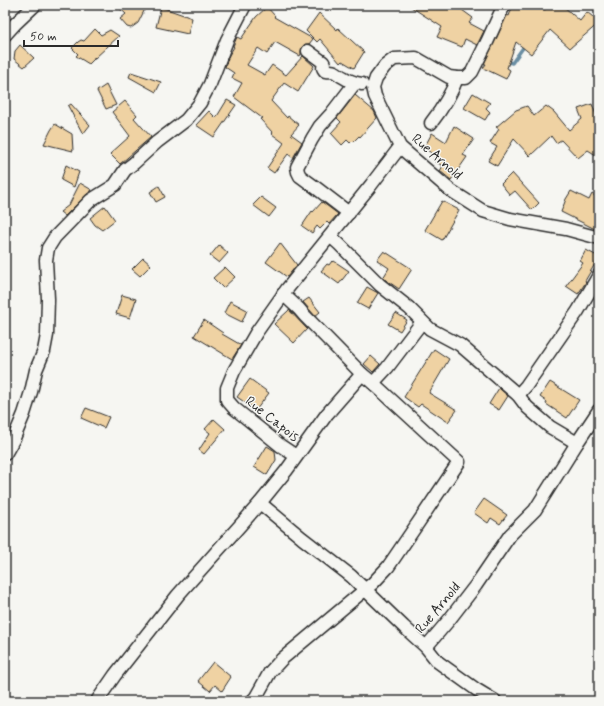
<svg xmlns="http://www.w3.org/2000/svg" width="604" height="706" font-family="Mynerve,sans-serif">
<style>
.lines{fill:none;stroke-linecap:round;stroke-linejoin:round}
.stream{stroke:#698da2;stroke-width:3.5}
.building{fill:#efd2a3;stroke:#2b2b2b}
.minor-casing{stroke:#2b2b2b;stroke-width:15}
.minor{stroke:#f6f6f2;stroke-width:12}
.labels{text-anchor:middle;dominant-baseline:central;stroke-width:3;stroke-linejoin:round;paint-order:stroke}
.street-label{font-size:14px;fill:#2b2b2b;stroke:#f6f6f2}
</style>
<rect width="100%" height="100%" fill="#f6f6f2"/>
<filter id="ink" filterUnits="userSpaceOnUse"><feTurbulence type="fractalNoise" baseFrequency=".025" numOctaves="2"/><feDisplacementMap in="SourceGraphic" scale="8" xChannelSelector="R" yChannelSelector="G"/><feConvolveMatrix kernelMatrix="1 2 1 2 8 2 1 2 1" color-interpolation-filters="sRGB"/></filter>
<g filter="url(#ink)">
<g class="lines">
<polyline class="stream" points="505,61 512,63 525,45"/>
</g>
<g class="building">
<polygon points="116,5 147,5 138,23 131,28 127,27 120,19 126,14"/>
<polygon points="408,5 465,5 462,10 473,18 469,23 484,31 477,45 465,39 462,47 437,37 442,27"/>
<polygon points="513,5 539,5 545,10 548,5 562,5 580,21 587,12 599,22 599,23 570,48 550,30 531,54 516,42 507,68 510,70 506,79 483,68 486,64 484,64 507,15 509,16"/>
<polygon points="161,7 192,18 188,34 156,27"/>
<polygon points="267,7 275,16 274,17 313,39 309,44 305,44 302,47 301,51 301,54 300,56 275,42 267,54 258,48 247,65 265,75 272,65 286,75 303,56 314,66 298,92 284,83 271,101 287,118 288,116 299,125 291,134 302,142 293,158 288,154 274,173 267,168 284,143 272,134 273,133 260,119 262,118 234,97 242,83 232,78 234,73 225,67 229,55 234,47 233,46 237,37 241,39 256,17"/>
<polygon points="319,13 337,30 338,28 364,52 354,68 342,61 340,63 320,39 317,42 306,31"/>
<polygon points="95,29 101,35 110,30 119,36 95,58 94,57 94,59 89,64 76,56 78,54 72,48 78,42 81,40 84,41"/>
<polygon points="20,45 34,58 24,67 14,59 15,51"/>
<polygon points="131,72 161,82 156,92 129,77"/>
<polygon points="106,85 116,105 106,109 97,91"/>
<polygon points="473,93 490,103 486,108 490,112 485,120 464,108"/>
<polygon points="355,95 374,111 377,118 360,137 359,136 353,142 352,141 350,143 347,140 342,145 331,133 341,122 337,118"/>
<polygon points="227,100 236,105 214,137 196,125 209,111 216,118"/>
<polygon points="125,101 137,115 134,118 151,137 120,164 110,154 130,136 112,112"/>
<polygon points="71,104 90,125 83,134 68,106"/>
<polygon points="592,104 599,123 599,157 588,150 578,158 561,140 556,143 551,136 530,156 514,139 497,166 488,161 497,147 490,143 499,129 496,127 516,110 527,106 534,116 546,106 554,112 569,130 582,119 578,109"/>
<polygon points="55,124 72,134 73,151 44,144 51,130"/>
<polygon points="454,126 474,139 463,155 467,157 451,180 440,171 443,166 433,160 436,156 424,148 432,133 446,142"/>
<polygon points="66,165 79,172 74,187 61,180"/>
<polygon points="512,173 539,203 532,210 515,191 510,195 501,184"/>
<polygon points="80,183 92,190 86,195 65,216 60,212 69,205"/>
<polygon points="159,186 165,197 156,202 150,192"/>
<polygon points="571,191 589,200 592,194 599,198 599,222 595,229 561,212 566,199"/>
<polygon points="261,197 276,208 269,217 253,205"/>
<polygon points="442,201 459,210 442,240 425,230"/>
<polygon points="322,202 338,214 329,224 327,222 320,229 317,226 312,233 302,226 312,211 313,212"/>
<polygon points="105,206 115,220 102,230 95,225 90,218"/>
<polygon points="280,243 297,265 287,277 266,262"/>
<polygon points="219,245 228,253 219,263 210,256"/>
<polygon points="586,250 599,257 585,281 586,282 578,294 566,286 583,263 580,261"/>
<polygon points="384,251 412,269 399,289 383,278 389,268 377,260"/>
<polygon points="143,258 151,265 140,276 132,269"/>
<polygon points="332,261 333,262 334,261 349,271 339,284 321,271 327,264 329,265"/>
<polygon points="225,267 235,277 223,288 213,278"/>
<polygon points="367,287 378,293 368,309 357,303"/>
<polygon points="122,295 136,299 130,318 116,314"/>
<polygon points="309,298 320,312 315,316 303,302"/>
<polygon points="230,301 247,310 242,322 224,313"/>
<polygon points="289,310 307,329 294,343 274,324"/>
<polygon points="396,313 407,320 400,331 388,324"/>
<polygon points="204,320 223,333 222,334 241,345 232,359 194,336"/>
<polygon points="434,349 449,359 429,393 457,410 448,422 421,404 418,407 404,397"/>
<polygon points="371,356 380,364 373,372 364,364"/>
<polygon points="250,379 269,393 256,410 237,397"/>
<polygon points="550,382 579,400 567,418 546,404 547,402 540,397"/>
<polygon points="499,388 508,396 499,410 489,404"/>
<polygon points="86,408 109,417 104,428 81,418"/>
<polygon points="214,419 225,429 204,454 199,450 210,433 205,429"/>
<polygon points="267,446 275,451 276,460 267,475 254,467"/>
<polygon points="484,499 507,515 500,524 491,518 488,523 474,513"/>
<polygon points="213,662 231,677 222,691 215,685 210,691 198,681"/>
</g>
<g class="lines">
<defs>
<g id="minor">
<polyline points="504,5 487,42 472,72 466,78 457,78 449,77 416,58 394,59 385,66 376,78 373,87 375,96 400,147 450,190 483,211 510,219 566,229 599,238"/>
<polyline points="5,35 15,24 35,5"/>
<path d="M308,51L323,62L324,64L323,68L325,71C329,72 331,70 335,72C338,73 340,76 343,77C349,81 355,83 362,84"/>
<path d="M431,123C442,109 451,95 457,78"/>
<polyline points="349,213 315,187 300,176 298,172 297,167 312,139 320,126 331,114 355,83"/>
<polyline points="330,236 339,244 380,285 409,308 430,329 460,345 518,395 527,407 550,427 577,443"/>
<polyline points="373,383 387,368 422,322"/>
<polyline points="518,395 526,386 578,311 599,275"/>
<polyline points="5,454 14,438 24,414 31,392 36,370 44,351 47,335 48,299 46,260 48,248 55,237 91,200 115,185 125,170 134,163 157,142 186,120 200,103 210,84 227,40 245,5"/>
<polyline points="296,456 281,446 234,408 227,400 227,388 234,371 256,333 287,289 371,185 400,147"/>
<polyline points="260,503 302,538 351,576 404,627 426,647 438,662 477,690 495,701"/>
<polyline points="426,647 449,620 476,585 510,535 535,510 577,443 599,410"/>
<polyline points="97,701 115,675 178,595 260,503 286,471 327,414 362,374"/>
<polyline points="252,701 256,697 270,672 282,659 373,583 388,567 418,523 459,462 373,383 362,374 305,316 299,309 283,294"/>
</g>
</defs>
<use href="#minor" class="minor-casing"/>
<use href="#minor" class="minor"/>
</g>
</g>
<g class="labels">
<g class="street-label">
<text transform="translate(437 157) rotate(41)">Rue Arnold</text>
<text transform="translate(272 419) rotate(38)">Rue Capois</text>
<text transform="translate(438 608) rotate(-50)">Rue Arnold</text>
</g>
</g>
<rect width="604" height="706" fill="none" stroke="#f6f6f2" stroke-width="20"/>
<rect x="10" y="10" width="584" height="686" fill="none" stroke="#2b2b2b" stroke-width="1.5" filter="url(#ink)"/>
<path d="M24 40v6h94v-6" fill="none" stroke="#2b2b2b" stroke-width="2"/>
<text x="30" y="40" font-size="12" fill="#2b2b2b" stroke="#f6f6f2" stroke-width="3" paint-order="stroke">50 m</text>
</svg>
